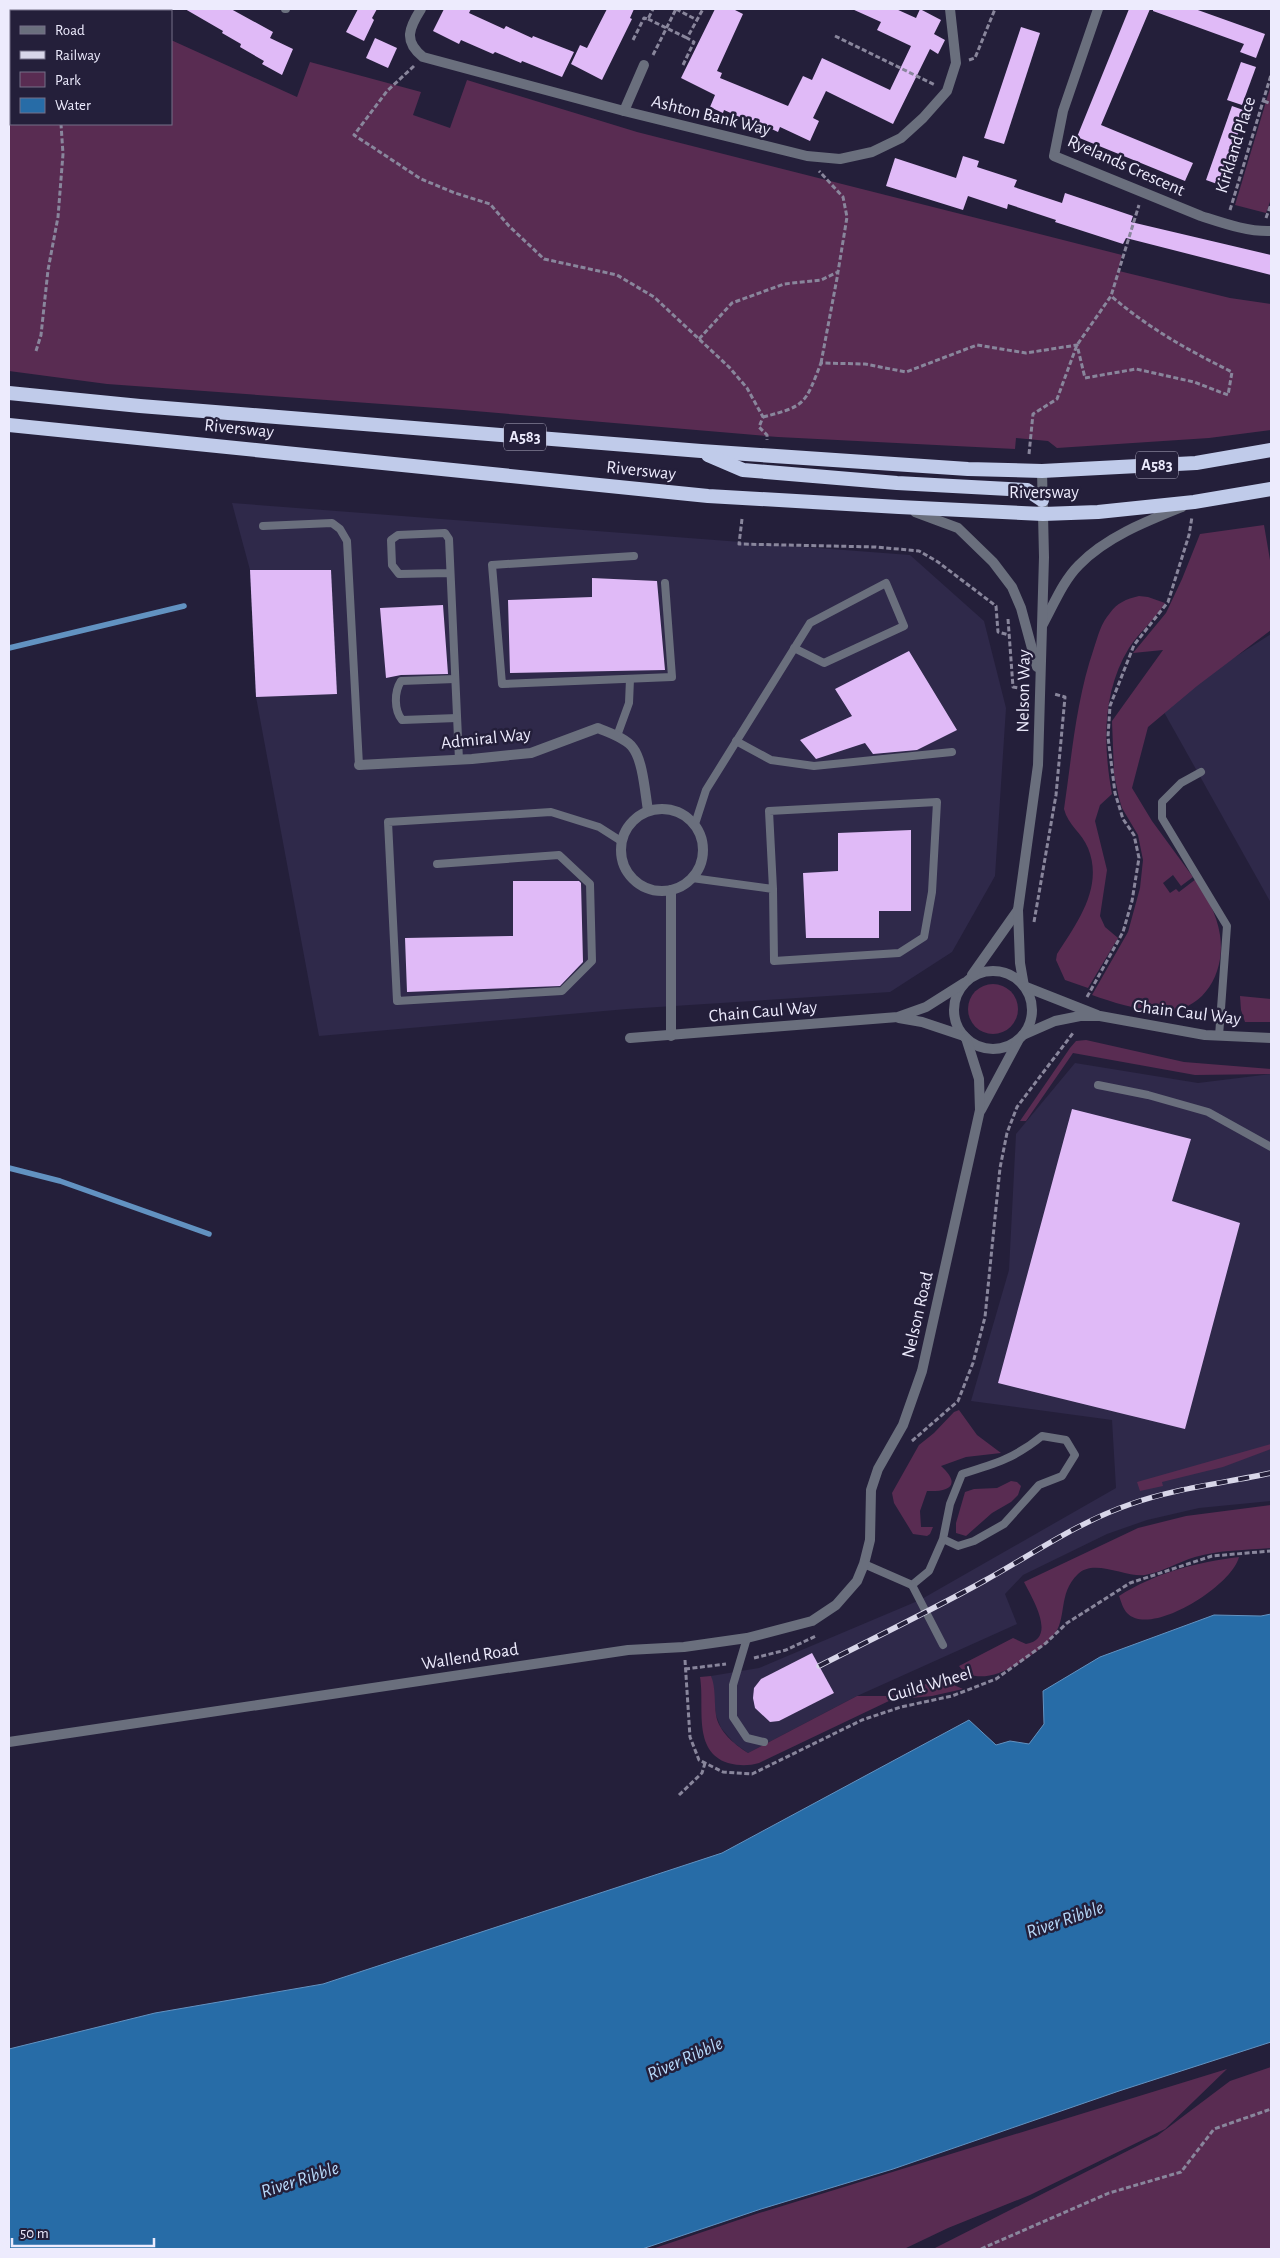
<svg xmlns="http://www.w3.org/2000/svg" width="1280" height="2258" font-family="'Alegreya Sans',sans-serif">
<style>
.built{fill:#2f294a}
.green{fill:#592c52}
.water{fill:#276ca7;stroke:#6292c1}
.lines{fill:none;stroke-linecap:round;stroke-linejoin:round}
.stream{stroke:#6292c1;stroke-width:5.5}
.building{fill:#e0baf7}
.path{stroke:#89869c;stroke-width:3;stroke-dasharray:5 2.5;stroke-linecap:butt}
.service{stroke:#6a6f7d;stroke-width:8}
.minor{stroke:#6a6f7d;stroke-width:10}
.trunk{stroke:#c0cbea;stroke-width:14}
.rail-casing{stroke:#d8d6e9;stroke-width:5.5}
.rail{stroke:#241f3a;stroke-width:4;stroke-dasharray:11;stroke-linecap:butt}
.labels{text-anchor:middle;dominant-baseline:central;stroke-width:5;stroke-linejoin:round;paint-order:stroke}
.shield{fill:#241f3a;stroke:#b1aec2;stroke-width:1}
.shield-label{font-size:16px;font-weight:bold;fill:#edebfd}
.street-label{font-size:18px;fill:#edebfd;stroke:#241f3a}
.water-label{font-size:19px;font-style:italic;fill:#b9dbfc;stroke:#241f3a}
</style>
<rect width="100%" height="100%" fill="#241f3a"/>
<g class="built">
<polygon points="232,503 910,555 984,621 1006,708 995,876 952,952 890,992 627,1009 319,1036 256,697 250,570"/>
<polygon points="1271,634 1271,903 1160,705"/>
<polygon points="1075,1063 1198,1083 1271,1074 1271,1501 1199,1508 1147,1520 1107,1534 1023,1575 1005,1594 1017,1624 857,1696 748,1753 734,1743 721,1728 716,1715 711,1676 759,1668 920,1600 1116,1488 1112,1420 971,1401 1009,1270 1016,1134"/>
</g>
<g class="green">
<polygon points="171,40 297,97 310,62 421,92 413,115 450,128 467,80 637,132 1122,255 1116,280 1119,271 1230,298 1271,304 1271,430 1209,438 1057,448 1048,441 1016,438 1015,449 778,437 451,409 107,384 9,371 9,109 11,108 11,124 171,124"/>
<polygon points="1271,85 1271,199 1266,213 1235,205"/>
<path d="M1264,525L1271,566V630L1197,686L1148,727L1132,788L1152,821L1193,877L1181,886L1173,875L1163,883L1170,893L1176,889L1179,892L1196,879C1206,896 1217,914 1220,935C1226,974 1202,1015 1158,1011C1137,1010 1112,1002 1092,995L1128,932L1140,888L1143,860L1138,835L1122,808L1119,798L1114,774L1112,721L1163,650L1133,653L1166,613L1182,579L1200,534Z"/>
<path d="M1139,596L1148,597L1165,603C1155,620 1139,632 1129,648C1102,692 1103,745 1112,794L1100,805L1095,821L1107,870L1100,916L1105,927L1118,938L1088,988L1065,980L1056,960L1057,954C1077,923 1104,887 1088,848C1082,833 1068,825 1064,809C1072,755 1076,700 1094,648C1098,636 1101,623 1110,613C1117,603 1126,599 1139,596Z"/>
<circle cx="993" cy="1009" r="25"/>
<polygon points="1240,996 1271,999 1271,1022 1245,1022 1241,1010"/>
<polygon points="1086,1040 1184,1062 1271,1069 1271,1074 1195,1075 1073,1053 1026,1121 1020,1121 1070,1048 1076,1041"/>
<path d="M959,1410L977,1435L1001,1453L966,1457L941,1466C962,1485 949,1492 927,1491L920,1511L921,1527H933L930,1534L927,1536L913,1534L894,1503L892,1493L919,1445L934,1433L954,1412Z"/>
<polygon points="1271,1444 1271,1449 1223,1467 1162,1482 1163,1486 1140,1491 1137,1482"/>
<polygon points="1011,1481 1017,1482 1021,1486 1018,1495 1011,1502 992,1513 966,1536 956,1533 956,1523 965,1492 974,1489 997,1488"/>
<path d="M1271,1505V1548C1246,1550 1219,1550 1195,1557C1179,1562 1162,1572 1145,1575C1127,1578 1094,1558 1078,1574C1057,1594 1068,1619 1053,1636C1036,1656 980,1695 959,1666L1013,1638L1026,1644C1058,1639 1032,1598 1024,1582L1138,1528L1186,1516Z"/>
<path d="M1239,1557C1232,1586 1150,1638 1127,1613C1123,1609 1121,1601 1119,1596C1155,1573 1197,1562 1239,1557Z"/>
<path d="M943,1675L949,1683L963,1689L932,1696L891,1700L759,1763C748,1766 740,1766 728,1763C692,1751 705,1707 700,1677L711,1676C716,1688 714,1702 716,1715C719,1732 734,1744 748,1753L857,1696H890L920,1687Z"/>
<polygon points="1271,2067 1271,2249 933,2249 1157,2136 1230,2081"/>
<polygon points="1227,2069 1165,2129 1030,2195 948,2228 904,2249 652,2249 756,2214"/>
</g>
<polygon class="water" points="1271,1614 1271,2042 1119,2091 893,2169 761,2209 642,2249 9,2249 9,2049 155,2013 323,1984 722,1853 969,1720 996,1745 1010,1741 1029,1744 1044,1724 1043,1691 1100,1657 1214,1615 1261,1616"/>
<g class="lines">
<g class="stream">
<polyline points="9,648 184,606"/>
<polyline points="9,1168 60,1181 209,1234"/>
</g>
</g>
<g class="building">
<polygon points="185,9 231,9 273,32 270,38 293,49 282,75 262,64 264,61 240,47 241,44 222,33 223,31"/>
<polygon points="358,9 377,9 372,18 374,20 364,41 346,32"/>
<polygon points="444,9 471,9 469,13 504,29 506,26 532,38 533,36 574,52 562,77 522,61 521,63 495,52 493,54 461,40 459,44 433,31"/>
<polygon points="607,9 634,9 630,18 632,19 602,80 571,64 580,45 587,48"/>
<polygon points="715,9 733,9 743,14 717,71 722,73 720,78 788,106 803,76 812,80 822,58 890,90 911,46 877,30 881,22 852,9 896,9 916,18 920,9 941,20 934,34 945,40 938,54 930,49 893,124 826,91 813,118 819,121 810,141 780,127 778,132 752,120 751,122 724,110 723,113 710,107 715,95 681,78"/>
<polygon points="1129,9 1150,9 1101,125 1193,163 1185,181 1077,137"/>
<polygon points="1153,9 1195,9 1265,34 1256,58 1240,52 1244,44 1153,11"/>
<polygon points="1021,27 1040,33 1004,144 984,138"/>
<polygon points="375,38 397,48 388,68 366,58"/>
<polygon points="1241,62 1256,67 1242,105 1227,100"/>
<polygon points="1232,106 1246,111 1220,185 1206,180"/>
<polygon points="963,156 979,161 977,167 1017,180 1014,187 1062,203 1065,193 1133,216 1131,222 1271,255 1271,275 1126,238 1123,244 1055,222 1056,220 1008,204 1007,209 968,196 963,210 886,186 895,158 956,178"/>
<polygon points="250,570 331,570 337,694 256,697"/>
<polygon points="592,578 657,581 665,670 510,673 508,600 592,597"/>
<polygon points="443,605 448,674 401,675 386,678 380,608"/>
<polygon points="909,651 957,730 917,750 873,754 865,743 816,759 800,740 852,716 835,689"/>
<polygon points="911,830 911,911 879,911 879,938 806,938 803,873 838,871 838,833"/>
<polygon points="513,881 579,881 581,883 583,962 560,986 407,992 405,938 513,936"/>
<polygon points="1072,1109 1191,1139 1172,1201 1240,1223 1185,1429 998,1383"/>
<polygon points="812,1653 834,1693 779,1721 770,1722 755,1708 753,1698 754,1688 761,1679"/>
</g>
<g class="lines">
<g class="path">
<polyline points="33,9 33,11"/>
<polyline points="676,9 697,20"/>
<polyline points="648,19 687,38"/>
<polyline points="835,36 935,85"/>
<polyline points="633,40 644,18 648,19 653,9"/>
<polyline points="653,55 676,9"/>
<polyline points="969,60 975,58 995,9"/>
<polyline points="683,65 694,42 687,38 703,9"/>
<polyline points="414,66 387,91 354,135 421,179 455,193 490,204 509,226 544,259 617,275 654,297 729,367 747,388 763,417 759,427 767,435 767,440"/>
<polyline points="1264,101 1271,104"/>
<polyline points="1230,210 1271,75"/>
<polyline points="1266,218 1271,204"/>
<polyline points="699,339 732,303 784,284 821,280 838,272 847,217 843,197 819,171"/>
<polyline points="36,351 41,335 48,270 58,217 63,154 61,124"/>
<polyline points="821,363 838,273"/>
<path d="M763,417C806,406 805,404 821,363L865,364L906,372L977,345L1026,353L1077,345L1085,378L1136,369L1194,382L1228,395L1232,372C1186,349 1150,329 1111,296"/>
<polyline points="1029,454 1033,414 1057,399 1077,345 1111,296 1139,205"/>
<polyline points="742,519 739,544 876,547 919,551 938,562 996,606 998,632 1009,635"/>
<polyline points="1008,619 1013,687 1026,689"/>
<polyline points="1034,922 1056,795 1065,697 1054,694"/>
<polyline points="1087,997 1123,932 1132,901 1139,858 1134,835 1123,819 1115,793 1108,737 1110,706 1134,645 1168,602 1189,535 1192,517"/>
<polyline points="912,1441 958,1401 973,1363 985,1317 1000,1168 1007,1133 1017,1107 1073,1033"/>
<polyline points="754,1658 786,1650 816,1636"/>
<polyline points="685,1660 690,1737 699,1760 723,1772 752,1774 862,1720 901,1707 952,1696 996,1679 1046,1643 1067,1623 1130,1583 1212,1556 1271,1551"/>
<polyline points="685,1669 726,1664"/>
<polyline points="679,1795 702,1773 705,1763"/>
<polyline points="981,2249 1109,2193 1181,2172 1214,2129 1271,2109"/>
</g>
<g class="service">
<polyline points="285,9 286,9"/>
<polyline points="263,526 332,523 340,529 347,541 359,765"/>
<polyline points="634,556 492,565 502,684 672,677 665,583"/>
<polyline points="450,573 399,574 392,565 391,540 398,535 445,533 449,539 459,760"/>
<path d="M455,679L401,681C394,692 394,710 402,720L457,718"/>
<polyline points="617,736 629,703 630,679"/>
<polyline points="736,741 771,760 814,766 952,752"/>
<polyline points="1201,772 1181,783 1162,802 1162,818 1227,926 1219,1036"/>
<polyline points="695,824 706,790 810,623 886,583 904,626 824,663 794,648"/>
<polyline points="437,864 559,855 590,884 592,961 562,991 397,1001 388,822 551,812 599,827 621,841"/>
<polyline points="692,878 773,889 769,811 937,802 932,892 924,937 899,953 774,961 773,889"/>
<polyline points="1098,1085 1148,1095 1208,1112 1271,1147"/>
<path d="M864,1564L912,1585L929,1571L943,1539L950,1504L962,1474C995,1464 1015,1458 1042,1436L1066,1440L1075,1455L1062,1476L1039,1485L1004,1524L974,1541L958,1546L943,1539"/>
<polyline points="912,1585 943,1645"/>
<polyline points="747,1638 733,1685 733,1717 747,1738 764,1742"/>
</g>
<g class="minor">
<path d="M421,9C409,28 403,41 423,57L624,111L807,156L840,159L872,152L901,138L923,118L947,91L956,63L950,9"/>
<path d="M1098,9L1063,111L1054,156L1201,216C1223,223 1248,232 1271,231"/>
<polyline points="624,111 644,65"/>
<polyline points="915,512 958,528 993,562 1012,587 1021,608 1037,667"/>
<path d="M1043,624C1054,604 1063,581 1079,565C1106,537 1147,521 1182,507"/>
<path d="M359,765L472,759L531,753L598,728C609,733 626,738 633,748C643,761 645,793 648,810"/>
<circle cx="662" cy="850" r="41"/>
<polyline points="671,890 671,1036"/>
<circle cx="993" cy="1010" r="39"/>
<polyline points="972,975 1018,910"/>
<polyline points="1024,986 1020,963 1018,910 1038,765 1044,557 1042,471"/>
<polyline points="1026,987 1097,1015"/>
<polyline points="899,1018 922,1022 964,1036"/>
<polyline points="1023,1035 1055,1021 1080,1016 1100,1016 1205,1035 1271,1038"/>
<polyline points="630,1038 898,1017 926,1007 964,983"/>
<polyline points="981,1110 1018,1041"/>
<polyline points="9,1742 628,1650 684,1647 747,1638 812,1621 836,1605 857,1581 864,1564 870,1540 871,1490 878,1469 903,1425 922,1371 980,1110 979,1079 966,1038"/>
</g>
<g class="trunk">
<polyline points="9,393 140,406 701,451 968,469 1042,471 1196,463 1271,450"/>
<polyline points="9,425 708,496 899,507 1043,514 1098,512 1194,502 1271,489"/>
<polyline points="708,455 743,470 897,483 1027,490 1042,500"/>
</g>
<defs>
<path id="rail" d="M819,1666C874,1638 930,1611 984,1581C1033,1554 1078,1522 1131,1504C1176,1488 1225,1483 1271,1473"/>
</defs>
<use href="#rail" class="rail-casing"/>
<use href="#rail" class="rail"/>
</g>
<g class="labels">
<g class="shield">
<rect x="504" y="423.5" width="42" height="27" rx="4"/>
<rect x="1136" y="451.5" width="42" height="27" rx="4"/>
</g>
<g class="shield-label">
<text x="525" y="437">A583</text>
<text x="1157" y="465">A583</text>
</g>
<g class="street-label">
<text transform="translate(711 116) rotate(14)">Ashton Bank Way</text>
<text transform="translate(1236 145) rotate(-73)">Kirkland Place</text>
<text transform="translate(1126 166) rotate(24)">Ryelands Crescent</text>
<text transform="translate(239 429) rotate(6)">Riversway</text>
<text transform="translate(641 471) rotate(6)">Riversway</text>
<text x="1044" y="493">Riversway</text>
<text transform="translate(1024 691) rotate(-89)">Nelson Way</text>
<text transform="translate(486 739) rotate(-6)">Admiral Way</text>
<text transform="translate(763 1012) rotate(-5)">Chain Caul Way</text>
<text transform="translate(1187 1013) rotate(7)">Chain Caul Way</text>
<text transform="translate(918 1315) rotate(-77)">Nelson Road</text>
<text transform="translate(470 1657) rotate(-9)">Wallend Road</text>
<text transform="translate(930 1685) rotate(-16)">Guild Wheel</text>
</g>
<g class="water-label">
<text transform="translate(1065 1920) rotate(-19)">River Ribble</text>
<text transform="translate(685 2059) rotate(-24)">River Ribble</text>
<text transform="translate(300 2180) rotate(-18)">River Ribble</text>
</g>
</g>
<rect width="1280" height="2258" fill="none" stroke="#edebfd" stroke-width="20"/>
<rect x="10" y="10" width="162" height="115" fill="#241f3a" stroke="#747188"/>
<rect x="20" y="26" width="25" height="8" fill="#6a6f7d" stroke="#747188"/>
<text x="55" y="35" font-size="15" fill="#edebfd">Road</text>
<rect x="20" y="51" width="25" height="8" fill="#d8d6e9" stroke="#747188"/>
<text x="55" y="60" font-size="15" fill="#edebfd">Railway</text>
<rect x="20" y="72" width="25" height="15" fill="#592c52" stroke="#747188"/>
<text x="55" y="85" font-size="15" fill="#edebfd">Park</text>
<rect x="20" y="98" width="25" height="15" fill="#276ca7" stroke="#747188"/>
<text x="55" y="110" font-size="15" fill="#edebfd">Water</text>
<path d="M12 2238v8h142v-8" fill="none" stroke="#edebfd" stroke-width="2.5"/>
<text x="20" y="2238" font-size="15" fill="#edebfd" stroke="#241f3a" stroke-width="4" paint-order="stroke">50 m</text>
</svg>
